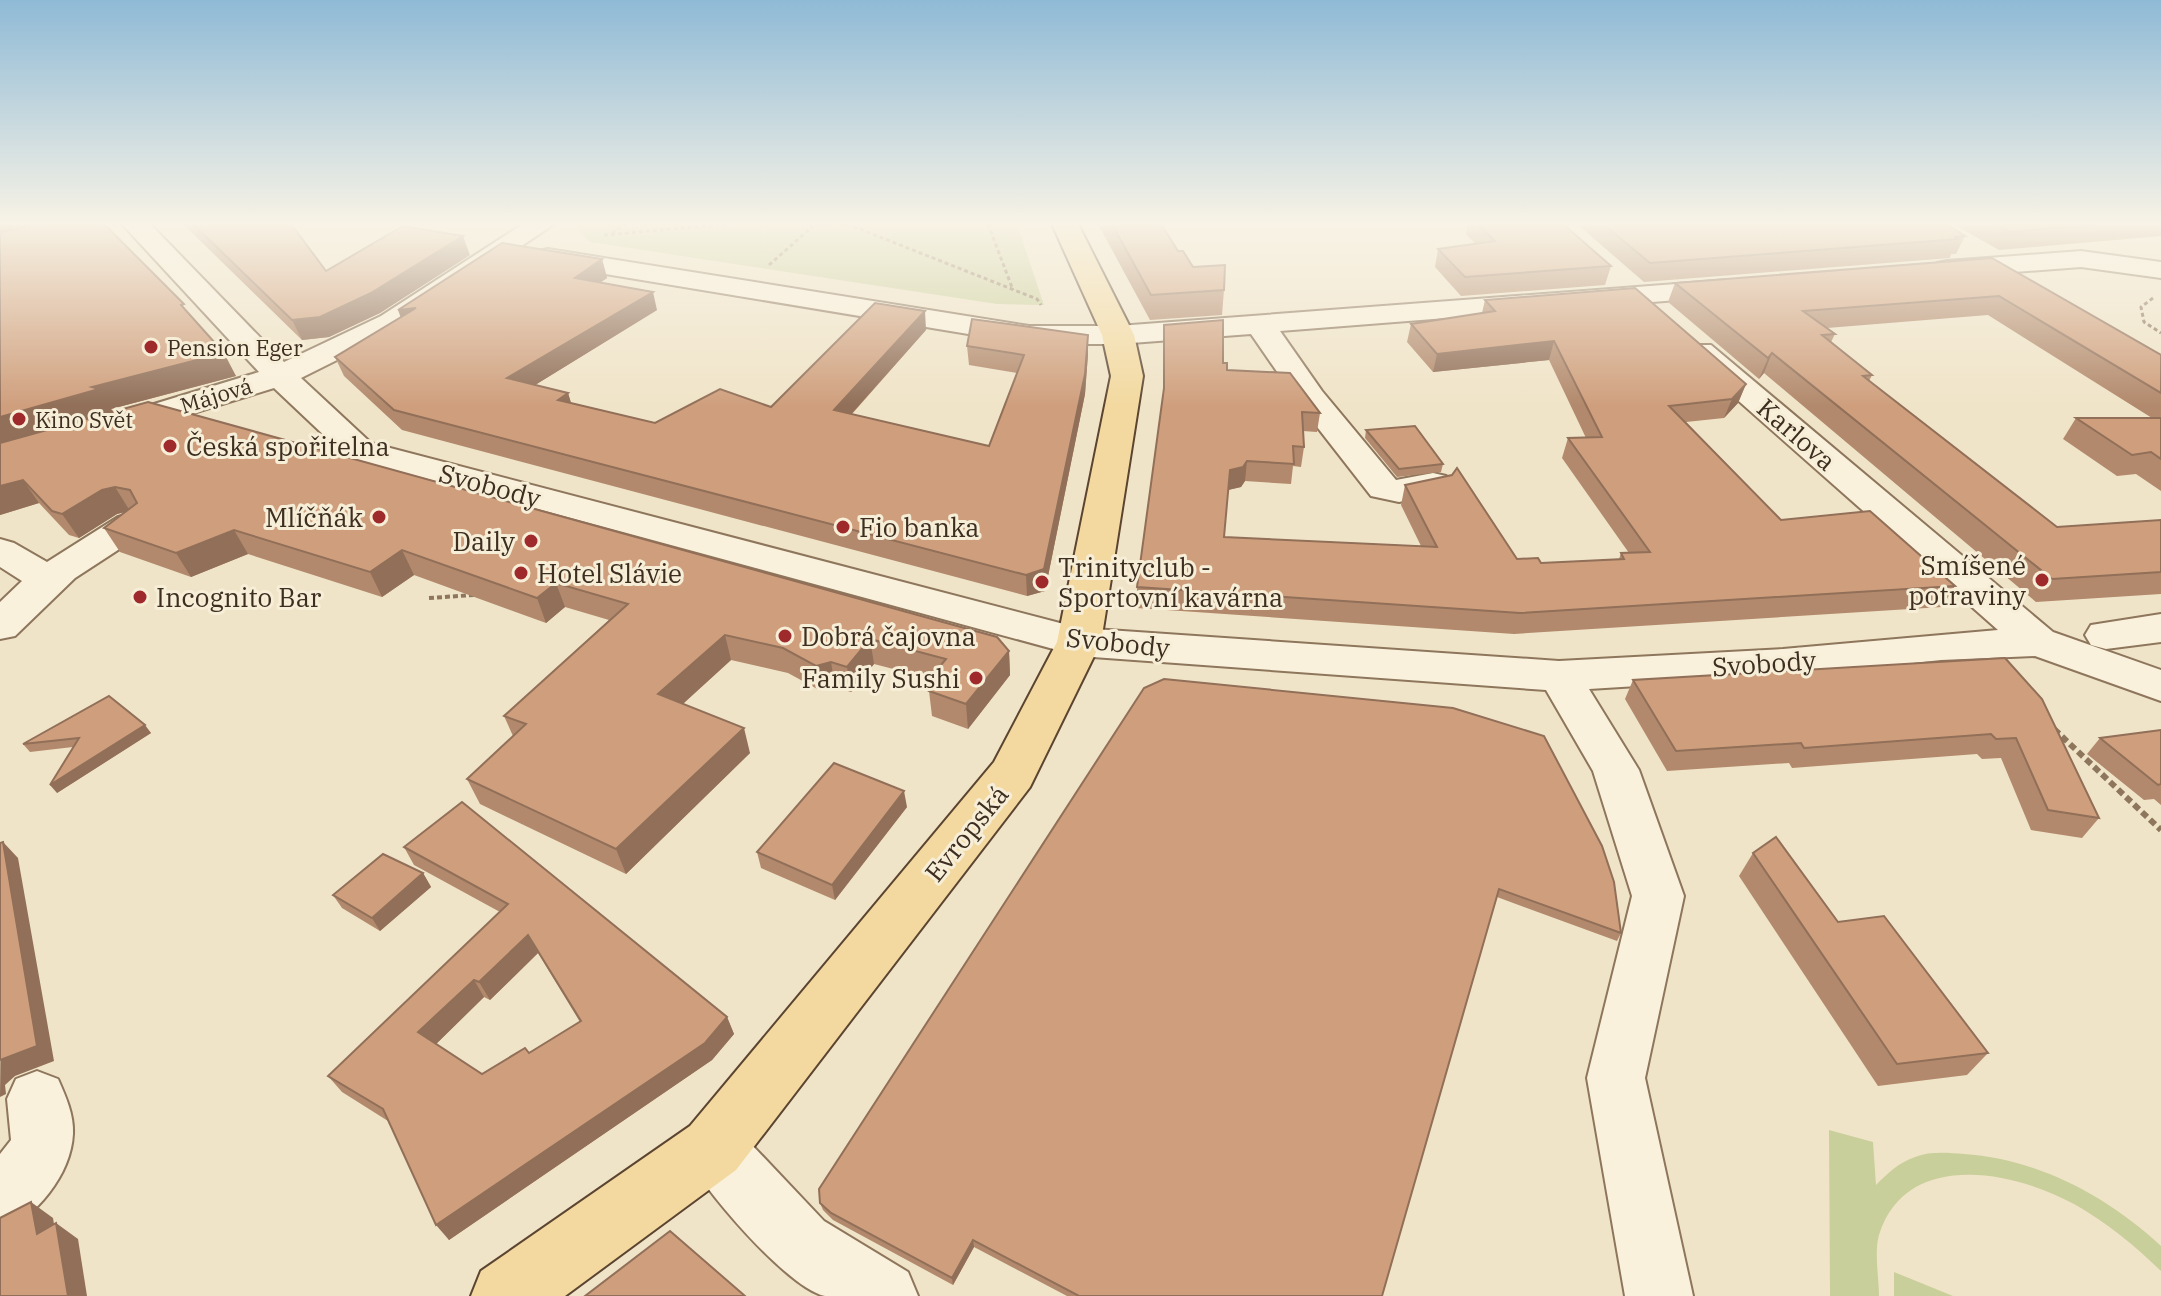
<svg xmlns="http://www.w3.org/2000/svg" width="2161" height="1296" font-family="'IBM Plex Serif',serif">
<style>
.green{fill:#c9cf9b}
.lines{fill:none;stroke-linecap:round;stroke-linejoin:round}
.minor-casing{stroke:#8d765c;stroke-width:4}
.major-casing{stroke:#5b4430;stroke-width:4}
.path-far2{stroke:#8d765c;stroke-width:3;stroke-dasharray:4 3;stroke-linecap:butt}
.path-far1{stroke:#8d765c;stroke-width:4;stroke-dasharray:5 3;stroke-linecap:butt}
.path{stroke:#8d765c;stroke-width:6;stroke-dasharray:7 4;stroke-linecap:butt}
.minor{fill:#faf1dc;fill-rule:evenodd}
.major{fill:#f3d9a0;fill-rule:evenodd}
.wall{fill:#b2896c;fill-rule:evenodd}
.shaded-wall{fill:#916f58}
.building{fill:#cf9f7d;stroke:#916f58;stroke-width:2;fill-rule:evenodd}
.poi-dot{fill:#9e2a2b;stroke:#f7eed8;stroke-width:3}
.labels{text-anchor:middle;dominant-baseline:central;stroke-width:6;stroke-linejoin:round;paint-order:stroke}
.far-poi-label{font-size:22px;fill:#3d2e20;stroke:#f7eed8;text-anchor:start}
.far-street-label{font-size:22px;fill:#3d2e20;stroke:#f7eed8}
.street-label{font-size:26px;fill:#3d2e20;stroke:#f7eed8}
.poi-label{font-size:26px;fill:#3d2e20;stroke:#f7eed8;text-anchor:start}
</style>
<rect width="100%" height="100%" fill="#f0e4c8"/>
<g class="green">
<polygon points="581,224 1017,224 1044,305 997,304 590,242 577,230"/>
<path d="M1829,1130L1873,1142L1876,1185C1888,1173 1898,1163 1915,1157C1930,1151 1949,1153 1964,1154C2038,1159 2107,1196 2161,1246V1271C2134,1245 2106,1222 2074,1204C2014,1171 1906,1149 1879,1235C1874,1252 1879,1278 1879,1296H1830Z"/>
<polygon points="1894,1272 1953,1296 1894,1296"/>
</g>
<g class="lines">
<defs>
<g id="minor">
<polygon points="122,224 150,224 284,362 381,316 523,224 554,224 401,328 301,378 371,443 1079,628 1559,661 1783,649 1998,630 1689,357 1685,351 1689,345 1711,345 2053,632 2161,670 2161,701 2035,656 1941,660 1783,677 1589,689 1639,770 1684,896 1645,1078 1693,1296 1625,1296 1587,1078 1632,896 1593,771 1546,690 1079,656 347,457 274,388 132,432 120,435 108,432 103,425 108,418 259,372"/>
<polygon points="548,249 1029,326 1118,326 1729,280 1739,282 1743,288 1739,294 1729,296 1280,331 1322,391 1396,480 1433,473 1446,476 1451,484 1446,492 1399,502 1371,496 1300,405 1251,334 1118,344 1029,344 539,263 535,257 539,251"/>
<polygon points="2081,251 2161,262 2161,278 2081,267 1947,277 1937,275 1933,269 1937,263 1947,261"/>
<polygon points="131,514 144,517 150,525 144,533 75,578 15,636 0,639 0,602 22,581 0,567 0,539 14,543 47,562 118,517"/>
<polygon points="2161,614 2161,642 2106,649 2091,645 2085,635 2091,625"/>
<path d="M37,1071L58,1079C66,1097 74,1115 73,1134C71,1175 36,1217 0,1232V1154L11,1140L7,1099L16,1079Z"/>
<path d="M713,1118L735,1127L824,1221L908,1272L918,1296C889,1296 854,1296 825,1296C788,1289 697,1183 682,1148L691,1127Z"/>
</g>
<polygon id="major" points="1052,224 1078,224 1134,335 1143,376 1101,642 1030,787 736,1170 565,1296 471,1296 481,1271 690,1126 994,762 1057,642 1111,376 1102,335"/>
</defs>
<use href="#minor" class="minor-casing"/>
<use href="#major" class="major-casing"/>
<g class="path-far2">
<polyline points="807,224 834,224"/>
<polyline points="847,224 1037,299 1041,305"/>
<polyline points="988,224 1013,290"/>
<polyline points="612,233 626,224"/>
<polyline points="604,235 728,224"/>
<polyline points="769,265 813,226"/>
<polyline points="2153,298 2141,307 2144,322 2161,333"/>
</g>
<polyline class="path-far1" points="429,598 474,595"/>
<polyline class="path" points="2054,729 2161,830"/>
<use href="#minor" class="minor"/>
<use href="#major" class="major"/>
</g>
<g class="wall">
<polygon points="0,224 190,315 236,376 111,409 113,411 1009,651 1010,675 968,729 932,716 929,691 932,686 932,679 874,664 851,692 835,687 821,691 788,673 731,660 683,704 750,753 626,874 480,804 467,779 513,736 504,716 609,620 565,607 546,623 414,575 382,597 248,554 191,577 120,552 104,528 124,512 117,514 79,538 69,535 39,503 0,515"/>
<polygon points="183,224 291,224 326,271 470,255 380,313 329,337 302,340"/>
<polygon points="1098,224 1161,224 1178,251 1193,267 1224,290 1222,315 1150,320"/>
<polygon points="1468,224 1563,224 1611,266 1605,285 1461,296 1435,267 1438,249 1476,244 1466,234"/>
<polygon points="1577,224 1946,224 1965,236 1956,254 1951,254 1950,258 1644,282"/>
<polygon points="1953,224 2161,224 2161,236 1999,250"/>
<polygon points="1992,258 2161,355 2161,491 2136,474 2117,476 2063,439 2076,418 2152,418 1988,315 1827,328 1835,334 1831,342 1872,375 1869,381 2057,527 2161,520 2161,594 2036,602 1764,373 1759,379 1668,302 1675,283"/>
<polygon points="602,259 607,278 601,282 657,310 535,385 568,393 571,403 655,423 771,407 926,330 852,414 989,446 1017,373 969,365 967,346 1088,354 1085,394 1045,591 1027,596 402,430 344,376 335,357"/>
<polygon points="1485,300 1746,384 1738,403 1724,418 1686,422 1781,520 1955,586 1942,607 1514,634 1137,608 1137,587 1163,395 1164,325 1223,363 1227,370 1320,413 1317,432 1303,431 1304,447 1301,467 1293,466 1291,484 1245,481 1241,487 1228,490 1224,537 1421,546 1401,505 1405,485 1517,559 1541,563 1619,559 1621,553 1629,553 1562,458 1568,438 1586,438 1549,360 1433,372 1407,342 1411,324 1482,313"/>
<polygon points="1366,430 1443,464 1441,472 1397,477 1365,438"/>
<polygon points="2005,658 2099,818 2082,838 2031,830 2001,758 1982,759 1977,754 1792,768 1789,763 1667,771 1625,699 1633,680"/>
<polygon points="1144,688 1621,933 1617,941 1497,897 1382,1296 1067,1296 974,1247 953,1285 833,1220 823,1210 820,1203"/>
<polygon points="109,696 151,733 57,793 73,747 30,752 23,744"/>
<polygon points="2161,730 2161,805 2154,799 2144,800 2087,754 2100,738"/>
<polygon points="907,807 835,900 761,868 757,852"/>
<path d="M404,847L727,1017L734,1034L712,1060L449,1240L388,1121L342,1092L328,1076L500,912L414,865ZM538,953L580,1022L529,1053L482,1074L436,1044L484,997L490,1000Z"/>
<polygon points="1753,853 1838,922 1988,1053 1967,1075 1878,1086 1739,876"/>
<polygon points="423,873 431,887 380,931 342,908 333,895"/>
</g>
<g class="shaded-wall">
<polygon points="0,224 37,224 0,235"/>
<polygon points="463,236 470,255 380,313 329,337 302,340 292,320"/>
<polygon points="602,259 607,278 580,296 575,278"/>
<polygon points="653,292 657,310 514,398 507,378"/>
<polygon points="416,308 405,329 398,310"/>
<polygon points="925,311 926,330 837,430 834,410"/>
<polygon points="1088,335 1088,354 1085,394 1045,591 1027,596 1026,575"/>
<polygon points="1554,341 1549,360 1433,372 1437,354"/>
<polygon points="224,353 236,376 111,409 113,412 0,445 0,417 92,387"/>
<polygon points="1772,353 1764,373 1759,379 1768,358"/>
<polygon points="1746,384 1738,403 1724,418 1732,399"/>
<polygon points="568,393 574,413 558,400"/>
<polygon points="1247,461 1245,481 1241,487 1228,490 1230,470"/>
<polygon points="23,480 39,503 0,515 0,486"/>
<polygon points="115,487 130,511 117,514 79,538 62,514 102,490"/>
<polygon points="234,530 248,554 191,577 176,553"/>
<polygon points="402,550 414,575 382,597 370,572"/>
<polygon points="556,583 565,607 546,623 537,598"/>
<polygon points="725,635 731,660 666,719 658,694"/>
<polygon points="870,639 874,664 851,692 847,667"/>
<polygon points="1009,651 1010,675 968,729 966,704"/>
<polygon points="831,662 835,687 821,691 816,666"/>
<polygon points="145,725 151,733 57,793 50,785"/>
<polygon points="744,728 750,753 626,874 616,849"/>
<polygon points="904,791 907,807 835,900 832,885"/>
<polygon points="3,842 18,858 54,1061 15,1076 5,1085 6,1094 0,1097"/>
<polygon points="423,873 431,887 380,931 372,918"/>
<polygon points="528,935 538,953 490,1000 479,982"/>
<polygon points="474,980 484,997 430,1050 418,1032"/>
<polygon points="727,1017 734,1034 712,1060 449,1240 436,1225"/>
<polygon points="31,1202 53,1218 58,1249 37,1234"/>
<polygon points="56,1223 78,1239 87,1296 68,1296"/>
<polygon points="973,1240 974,1247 953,1285 952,1278"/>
</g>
<g class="building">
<polygon points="36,224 104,224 184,304 181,305 224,353 92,387 99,389 0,417 0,233"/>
<polygon points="193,224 291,224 326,271 403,226 463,236 371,293 320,317 292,320"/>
<polygon points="1112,224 1161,224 1178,251 1183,251 1193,267 1225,265 1224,290 1151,295"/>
<polygon points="1478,224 1563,224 1611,266 1465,277 1438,249 1495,241"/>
<polygon points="1603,224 1946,224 1965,236 1954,237 1959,239 1650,263"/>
<polygon points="1994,224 2104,224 2008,232"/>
<polygon points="502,243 602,259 575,278 653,292 507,378 568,393 558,400 655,423 720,389 771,407 875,303 925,311 834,410 989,446 1024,355 967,346 972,319 1088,335 1085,374 1044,569 1026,575 394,410 335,357 416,308 398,310"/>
<polygon points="1992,258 2161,355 2161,393 1999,296 1803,311 1835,334 1822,335 1872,375 1863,376 2057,527 2161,520 2161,572 2052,579 1772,353 1768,358 1675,283"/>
<polygon points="1635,288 1746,384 1732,399 1669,406 1781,520 1870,511 1955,586 1520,613 1137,587 1164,388 1164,325 1223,320 1223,363 1227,363 1227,370 1290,373 1320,413 1302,412 1304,447 1293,446 1294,464 1247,461 1243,467 1230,470 1224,537 1437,547 1405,485 1452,475 1457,468 1517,559 1538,558 1541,563 1624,559 1621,553 1650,552 1568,438 1602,437 1554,341 1437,354 1411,324 1495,311 1485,300"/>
<polygon points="148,402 997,637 1009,651 966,704 929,691 938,679 931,677 946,659 870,639 847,667 831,662 816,666 783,648 725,635 658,694 744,728 616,849 467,779 526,724 504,716 628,604 556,583 537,598 402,550 370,572 234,530 176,553 104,528 137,503 130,490 115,487 102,490 62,514 52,511 23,480 0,486 0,443"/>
<polygon points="2076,418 2161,418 2161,459 2151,452 2132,455"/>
<polygon points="1415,426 1443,464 1399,469 1366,430"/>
<polygon points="2005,658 2042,699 2099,818 2048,810 2016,738 1996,739 1991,734 1804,748 1801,743 1676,751 1633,680"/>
<polygon points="1164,679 1453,708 1544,736 1602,846 1614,882 1621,933 1499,889 1382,1296 1079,1296 973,1240 952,1278 831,1213 820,1203 819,1189 1144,688"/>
<polygon points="109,696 145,725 50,785 79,738 23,744"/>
<polygon points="2161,730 2161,784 2158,785 2100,738"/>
<polygon points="834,763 904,791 832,885 757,852"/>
<path d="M462,802L727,1017L705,1043L436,1225L383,1109L328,1076L508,904L404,847ZM528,935L581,1021L529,1053L525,1048L482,1074L418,1032L474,980L479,982Z"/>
<polygon points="1776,837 1838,922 1884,916 1988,1053 1897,1064 1753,853"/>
<polygon points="3,842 37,1046 0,1060 0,843"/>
<polygon points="383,854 423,873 372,918 333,895"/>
<polygon points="31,1202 37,1234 56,1223 68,1296 0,1296 0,1218"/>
<polygon points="670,1231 745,1296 585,1296"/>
</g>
<linearGradient id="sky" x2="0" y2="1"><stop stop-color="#8fbad6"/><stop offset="0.55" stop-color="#f8f3e6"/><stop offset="1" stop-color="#f8f3e6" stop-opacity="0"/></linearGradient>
<rect width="2161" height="406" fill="url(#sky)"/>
<g class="poi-dot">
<circle cx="151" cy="347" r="8"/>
<circle cx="19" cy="419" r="8"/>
<circle cx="170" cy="446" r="8"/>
<circle cx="379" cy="517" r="8"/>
<circle cx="843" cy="527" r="8"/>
<circle cx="531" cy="541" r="8"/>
<circle cx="521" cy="573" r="8"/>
<circle cx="2042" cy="580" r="8"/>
<circle cx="1042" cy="582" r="8"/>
<circle cx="140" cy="597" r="8"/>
<circle cx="785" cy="636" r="8"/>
<circle cx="976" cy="678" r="8"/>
</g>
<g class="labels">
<g class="far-poi-label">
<text x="167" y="347">Pension Eger</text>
<text x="35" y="419">Kino Svět</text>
</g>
<g class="far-street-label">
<text transform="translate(216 395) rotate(-17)">Májová</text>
</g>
<g class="street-label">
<text transform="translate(1797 434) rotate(41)">Karlova</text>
<text transform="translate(490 485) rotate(15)">Svobody</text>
<text transform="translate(1118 642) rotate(6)">Svobody</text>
<text transform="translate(1764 663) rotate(-4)">Svobody</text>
<text transform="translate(966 833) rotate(-51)">Evropská</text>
</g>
<g class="poi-label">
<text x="186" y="446">Česká spořitelna</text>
<text x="363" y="517" text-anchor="end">Mlíčňák</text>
<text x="859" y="527">Fio banka</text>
<text x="515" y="541" text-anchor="end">Daily</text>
<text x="2026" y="565" text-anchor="end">Smíšené<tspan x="2026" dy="30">potraviny</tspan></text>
<text x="1058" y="567">Trinityclub -<tspan x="1058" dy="30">Sportovní kavárna</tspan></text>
<text x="537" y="573">Hotel Slávie</text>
<text x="156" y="597">Incognito Bar</text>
<text x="801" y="636">Dobrá čajovna</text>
<text x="960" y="678" text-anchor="end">Family Sushi</text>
</g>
</g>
</svg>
